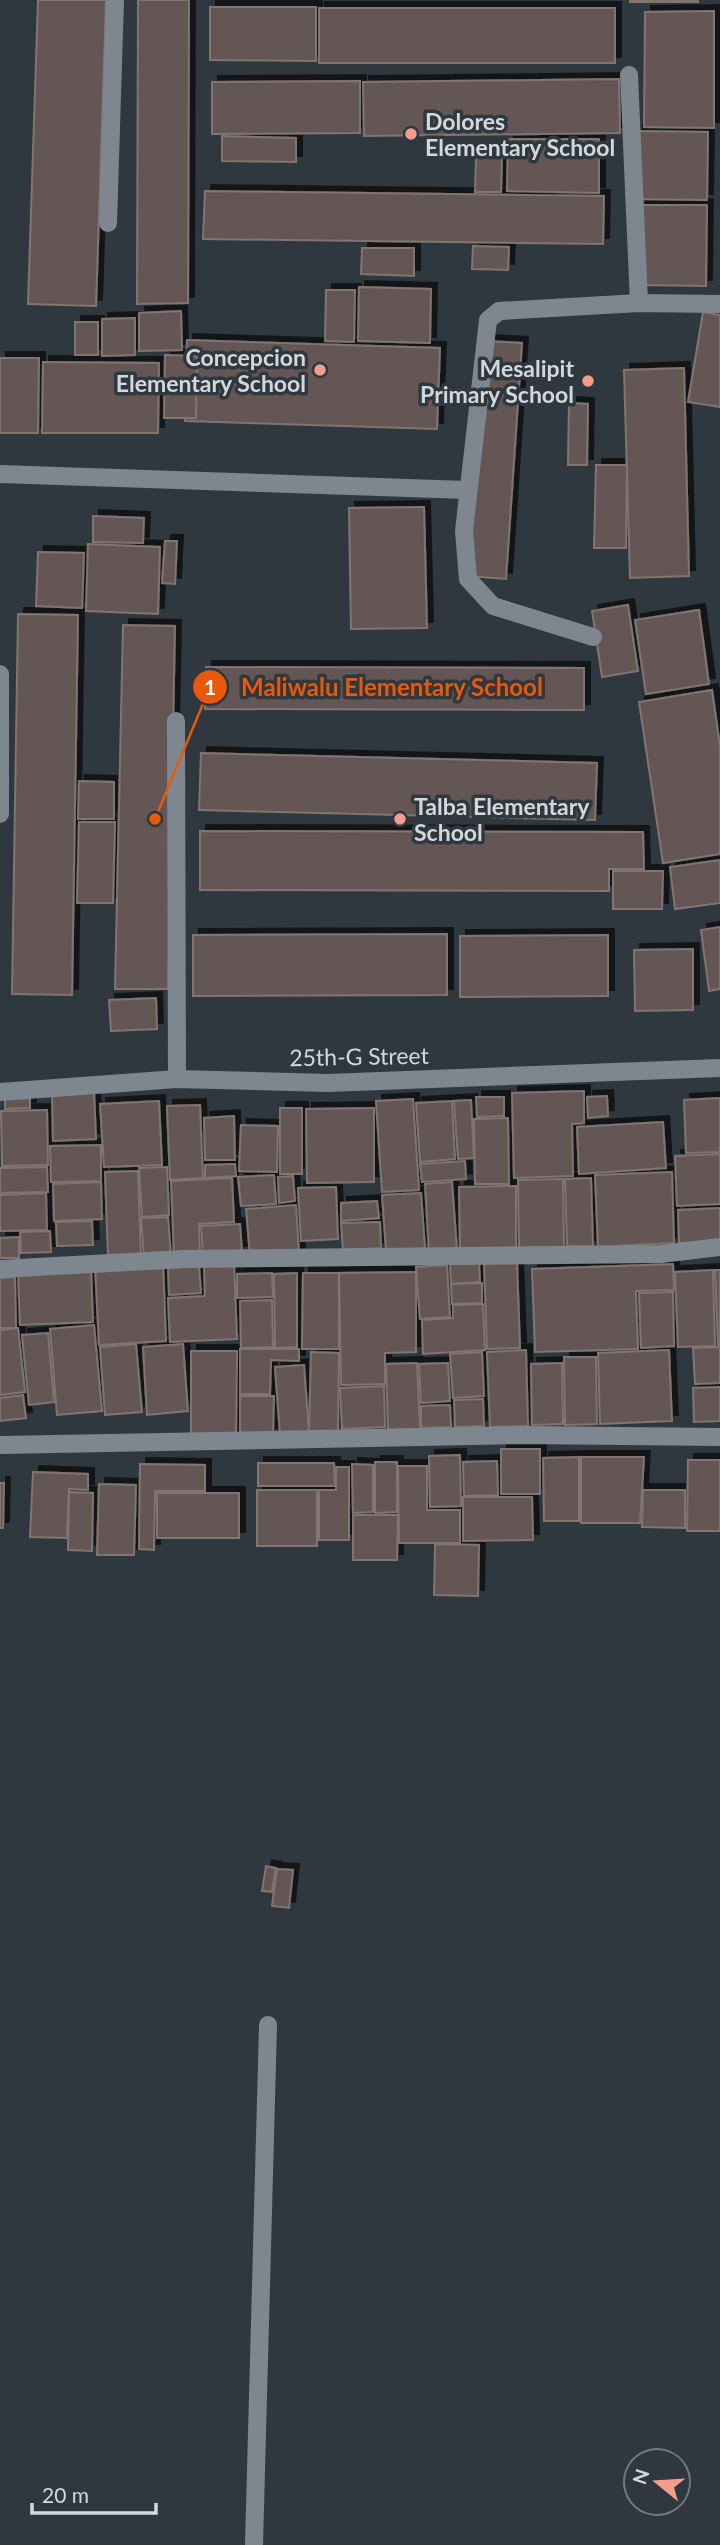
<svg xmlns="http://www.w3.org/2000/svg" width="720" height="2545" font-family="Lato,sans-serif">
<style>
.building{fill:#635654;stroke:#817471;stroke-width:2;filter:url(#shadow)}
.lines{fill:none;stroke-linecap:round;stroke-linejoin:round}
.minor{stroke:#7e8790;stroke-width:18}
.poi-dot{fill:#f49d8d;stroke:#30383f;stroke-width:2.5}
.labels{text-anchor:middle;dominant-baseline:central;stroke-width:7;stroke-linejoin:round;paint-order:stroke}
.poi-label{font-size:23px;font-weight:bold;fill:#d3d8dd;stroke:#30383f;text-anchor:start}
.street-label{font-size:23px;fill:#d3d8dd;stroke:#30383f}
.leader{fill:none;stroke:#e8590c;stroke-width:2.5}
.callout-dot{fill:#e8590c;stroke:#30383f;stroke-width:2.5}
.mark-label{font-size:21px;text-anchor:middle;font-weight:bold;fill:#fff}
.callout-label{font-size:24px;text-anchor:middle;font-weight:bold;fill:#e8590c;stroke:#30383f;stroke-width:7;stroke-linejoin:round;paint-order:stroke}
</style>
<defs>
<filter id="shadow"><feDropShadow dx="6" dy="-6" stdDeviation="0" flood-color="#0009"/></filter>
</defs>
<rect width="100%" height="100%" fill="#30383f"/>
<g class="building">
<polygon points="38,0 106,0 96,306 28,304"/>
<polygon points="138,0 189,0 188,303 137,304"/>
<rect x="630" y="0" width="68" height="2"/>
<polygon points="210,7 316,7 316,61 210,60"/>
<rect x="319" y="8" width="296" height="55"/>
<polygon points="714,11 714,128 644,127 645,12"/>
<polygon points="619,79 620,133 364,136 363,82"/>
<polygon points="360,81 360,133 212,134 212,82"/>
<polygon points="637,131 708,132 707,200 636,199"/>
<polygon points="222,136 296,138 296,162 222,161"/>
<polygon points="508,139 599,139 599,193 507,191"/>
<polygon points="476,158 502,158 501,192 475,192"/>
<polygon points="205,191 604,196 603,244 203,239"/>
<polygon points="640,205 707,205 706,286 639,285"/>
<polygon points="473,246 509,247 508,270 472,269"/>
<polygon points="362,248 414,248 414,276 361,274"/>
<polygon points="359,287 431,289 430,343 358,341"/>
<polygon points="326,290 355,290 354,342 325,341"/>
<polygon points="181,311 182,350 139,351 139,313"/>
<polygon points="703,312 720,315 720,407 688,402"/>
<polygon points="135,318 135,355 102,356 102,319"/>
<rect x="75" y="322" width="23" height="33"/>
<polygon points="187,340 440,348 437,429 185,421"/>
<polygon points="485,341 522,343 506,579 469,576"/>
<polygon points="165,355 197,356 196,418 164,418"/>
<polygon points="0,358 39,358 38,433 0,433"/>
<polygon points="43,362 159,363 158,433 42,433"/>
<polygon points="684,368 689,576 630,578 624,370"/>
<polygon points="569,403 588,404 587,465 568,465"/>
<polygon points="596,465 627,465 626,548 594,548"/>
<polygon points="424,507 427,628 351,629 349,508"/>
<polygon points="93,516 144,518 143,543 93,542"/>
<polygon points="165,541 177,541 175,584 162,583"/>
<polygon points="88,544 160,547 158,614 86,611"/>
<polygon points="38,552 84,553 82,608 36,606"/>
<polygon points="628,605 638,671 602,677 592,611"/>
<polygon points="699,610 709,684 646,694 635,620"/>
<polygon points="18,614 78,615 72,995 12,994"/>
<polygon points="123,625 175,626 168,989 115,989"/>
<polygon points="206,667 584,668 584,710 205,709"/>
<polygon points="712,690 720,746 720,854 663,863 639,702"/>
<polygon points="201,753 597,763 595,820 199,810"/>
<polygon points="79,781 114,782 114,819 78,819"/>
<polygon points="79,822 115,822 113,903 77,903"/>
<polygon points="200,831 643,832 644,869 609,869 609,891 200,890"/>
<polygon points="720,860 720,903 675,909 670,867"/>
<polygon points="613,871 663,871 662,909 613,909"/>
<polygon points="720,927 720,989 709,991 701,930"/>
<polygon points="447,934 447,995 193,996 193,935"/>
<polygon points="608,935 608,996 460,997 460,936"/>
<polygon points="693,949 693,1010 635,1011 634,950"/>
<polygon points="156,998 157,1029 111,1031 109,1000"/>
<polygon points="94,1091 96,1139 53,1141 52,1093"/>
<polygon points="584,1091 584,1123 572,1124 573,1176 514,1178 512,1093"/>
<polygon points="607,1096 608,1116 588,1118 587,1097"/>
<polygon points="476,1097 504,1097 504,1116 477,1117"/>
<polygon points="30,1098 30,1108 5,1109 5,1099"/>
<polygon points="720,1098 720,1152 686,1153 684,1100"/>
<polygon points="413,1099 419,1190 382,1192 376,1101"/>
<polygon points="471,1100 474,1158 458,1159 454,1101"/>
<polygon points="159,1101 162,1165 104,1167 100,1104"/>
<polygon points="452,1101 455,1159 420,1162 416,1103"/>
<polygon points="200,1105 203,1178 170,1180 167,1106"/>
<rect x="280" y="1108" width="22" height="66"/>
<polygon points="374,1108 374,1182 307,1183 306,1109"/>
<polygon points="47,1110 48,1165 2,1166 1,1111"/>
<polygon points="234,1116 235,1160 205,1160 204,1118"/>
<polygon points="508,1118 509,1184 475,1184 474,1119"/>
<polygon points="663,1122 666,1168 579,1174 577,1127"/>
<polygon points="241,1125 278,1126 277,1172 239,1171"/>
<polygon points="101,1145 101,1181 51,1182 50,1146"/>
<polygon points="720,1154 720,1204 677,1206 675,1156"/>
<polygon points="465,1161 466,1179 422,1182 420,1164"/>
<polygon points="235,1164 236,1176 205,1178 205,1165"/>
<polygon points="47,1167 48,1192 0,1193 0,1168"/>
<polygon points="167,1167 169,1215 142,1217 139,1168"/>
<polygon points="138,1171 141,1257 108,1258 105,1172"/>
<polygon points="672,1172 674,1243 598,1247 595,1175"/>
<polygon points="274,1175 276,1204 241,1206 238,1177"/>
<polygon points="293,1176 295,1201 279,1203 278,1177"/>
<polygon points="232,1178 234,1222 199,1224 200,1254 174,1256 171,1181"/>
<polygon points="591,1178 593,1246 567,1246 565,1179"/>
<polygon points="563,1179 564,1247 519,1248 518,1180"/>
<polygon points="101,1182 102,1219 54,1221 53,1184"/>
<polygon points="452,1182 457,1250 429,1253 425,1184"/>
<polygon points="516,1186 516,1249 460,1250 459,1187"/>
<polygon points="336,1187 338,1239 301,1241 298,1188"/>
<polygon points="46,1193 47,1230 0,1231 0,1195"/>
<polygon points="421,1193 425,1248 386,1251 382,1195"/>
<polygon points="377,1201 379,1218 341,1221 341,1203"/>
<polygon points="296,1205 299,1253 250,1256 246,1209"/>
<polygon points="720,1208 720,1242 679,1243 678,1210"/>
<polygon points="168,1217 171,1256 144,1257 141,1218"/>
<polygon points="92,1221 93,1245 57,1246 56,1222"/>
<polygon points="380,1222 381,1248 343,1250 341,1223"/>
<polygon points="240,1224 242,1252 203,1254 201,1226"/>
<polygon points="50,1231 51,1252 21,1253 20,1232"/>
<polygon points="19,1237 19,1258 0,1258 0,1238"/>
<polygon points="163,1262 166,1341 99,1345 95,1265"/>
<polygon points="479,1262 480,1282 451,1284 450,1264"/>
<polygon points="517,1262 520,1348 487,1349 484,1263"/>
<polygon points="234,1264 237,1339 170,1342 168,1298 205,1296 204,1266"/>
<polygon points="673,1264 674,1290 636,1291 638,1349 535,1352 532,1269"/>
<polygon points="447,1265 450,1317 420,1319 416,1267"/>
<polygon points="199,1266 201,1293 169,1295 168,1268"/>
<polygon points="91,1269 93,1322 20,1325 18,1272"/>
<polygon points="713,1270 715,1346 678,1347 675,1272"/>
<polygon points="715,1270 720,1270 720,1346 718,1346"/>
<polygon points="416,1272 416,1352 385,1353 385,1384 341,1385 339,1273"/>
<polygon points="272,1273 273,1297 237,1298 237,1274"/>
<polygon points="297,1273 297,1347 275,1348 274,1274"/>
<polygon points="303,1273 339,1273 339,1349 302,1349"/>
<polygon points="15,1277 16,1328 0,1328 0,1278"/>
<polygon points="482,1283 482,1303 452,1304 451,1284"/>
<polygon points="673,1292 674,1346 641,1348 639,1293"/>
<polygon points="272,1300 273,1347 241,1348 240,1301"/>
<polygon points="483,1304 485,1350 423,1354 422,1320 453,1318 453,1305"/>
<polygon points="94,1325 102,1411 57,1415 50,1329"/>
<polygon points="18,1328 25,1392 0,1395 0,1330"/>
<polygon points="48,1333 54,1402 29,1405 22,1335"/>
<polygon points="136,1344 142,1412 105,1415 100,1347"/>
<polygon points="183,1344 188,1411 147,1415 143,1347"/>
<polygon points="720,1347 720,1383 695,1384 693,1348"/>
<polygon points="240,1349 299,1349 299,1361 271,1360 270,1394 240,1394"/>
<polygon points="526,1350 528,1426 490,1427 487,1352"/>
<polygon points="669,1350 672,1421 600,1424 598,1353"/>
<polygon points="191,1351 237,1351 236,1437 191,1437"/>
<polygon points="311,1352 339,1353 338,1431 309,1431"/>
<polygon points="482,1352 484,1396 453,1398 450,1354"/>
<polygon points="564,1357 596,1357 597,1424 565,1425"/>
<polygon points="417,1363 420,1429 388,1430 386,1364"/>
<polygon points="448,1363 450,1401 421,1403 419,1364"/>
<polygon points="562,1363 563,1424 532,1425 531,1364"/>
<polygon points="304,1365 309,1432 280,1435 275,1367"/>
<polygon points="384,1386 385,1427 342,1429 340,1388"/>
<polygon points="720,1387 720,1421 694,1422 693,1388"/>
<polygon points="23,1395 26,1418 0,1421 0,1398"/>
<polygon points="240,1396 274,1396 273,1434 240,1434"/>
<polygon points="483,1399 484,1426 455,1427 454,1400"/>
<polygon points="450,1405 451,1427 421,1428 421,1406"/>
<rect x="501" y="1449" width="39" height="45"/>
<polygon points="460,1455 461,1506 430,1507 429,1456"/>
<polygon points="579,1457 579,1521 544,1521 543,1458"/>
<polygon points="581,1457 644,1457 640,1523 581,1523"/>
<polygon points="688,1460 720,1460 720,1531 687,1531"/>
<polygon points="497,1461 498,1495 464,1496 463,1462"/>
<polygon points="375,1462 397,1462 397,1512 375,1513"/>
<polygon points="258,1463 334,1463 335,1486 258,1486"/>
<polygon points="140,1464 205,1465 205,1491 155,1491 154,1550 139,1549"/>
<polygon points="352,1464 373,1465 373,1512 353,1513"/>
<polygon points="398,1466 427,1466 427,1510 460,1510 460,1543 399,1543"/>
<polygon points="336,1467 349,1467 349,1540 319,1540 319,1490 336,1490"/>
<polygon points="33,1472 88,1474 88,1490 69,1489 67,1538 30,1537"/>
<polygon points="0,1483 4,1483 3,1528 0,1528"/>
<polygon points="99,1484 136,1485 134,1555 97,1555"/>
<rect x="257" y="1490" width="60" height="56"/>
<polygon points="643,1490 685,1490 685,1528 642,1527"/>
<polygon points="69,1492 93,1493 92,1551 68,1550"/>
<rect x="157" y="1493" width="82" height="45"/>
<polygon points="463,1497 532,1497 533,1540 463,1541"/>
<polygon points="353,1515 398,1515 397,1560 353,1560"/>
<polygon points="435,1544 479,1545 478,1596 434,1595"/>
<polygon points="266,1866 276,1868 272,1892 262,1891"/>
<polygon points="277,1869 293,1870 289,1908 272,1906"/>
</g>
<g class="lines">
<g class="minor">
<polyline points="629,75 639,303"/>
<polyline points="108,223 115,0"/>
<polyline points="0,474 467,490"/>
<polyline points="593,637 493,606 468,579 464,531 488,320 499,311 639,303 720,304"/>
<polyline points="0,674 0,814"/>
<polyline points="176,721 177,1079"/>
<polyline points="0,1092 177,1079 328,1083 720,1068"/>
<polyline points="0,1269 184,1259 661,1254 720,1247"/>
<polyline points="0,1445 527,1435 720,1437"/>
<polyline points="254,2545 268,2025"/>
</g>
</g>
<g class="poi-dot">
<circle cx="411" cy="134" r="7"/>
<circle cx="320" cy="370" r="7"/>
<circle cx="588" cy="381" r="7"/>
<circle cx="400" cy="819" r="7"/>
</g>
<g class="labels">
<g class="poi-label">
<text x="425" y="121">Dolores<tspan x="425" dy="26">Elementary School</tspan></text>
<text x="306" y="357" text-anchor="end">Concepcion<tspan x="306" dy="26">Elementary School</tspan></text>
<text x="574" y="368" text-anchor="end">Mesalipit<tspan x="574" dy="26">Primary School</tspan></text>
<text x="414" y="806">Talba Elementary<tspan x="414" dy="26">School</tspan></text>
</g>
<g class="street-label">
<text transform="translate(359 1056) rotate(-1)">25th-G Street</text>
</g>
</g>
<path class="leader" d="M155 819L210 687"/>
<g class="callout-dot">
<circle cx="155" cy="819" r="7"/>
<circle cx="210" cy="687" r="18"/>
</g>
<g class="mark-label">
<text x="210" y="695">1</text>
</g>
<g class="callout-label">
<text x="392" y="696">Maliwalu Elementary School</text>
</g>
<g transform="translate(657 2482) rotate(288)"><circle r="33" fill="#30383f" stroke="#71787e" stroke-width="2"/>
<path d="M0-5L12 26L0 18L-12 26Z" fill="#f49d8d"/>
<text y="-10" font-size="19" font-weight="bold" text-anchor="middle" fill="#d3d8dd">N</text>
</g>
<path d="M32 2503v10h124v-10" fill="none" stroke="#d3d8dd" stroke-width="3.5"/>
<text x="42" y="2503" font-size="21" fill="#d3d8dd" stroke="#30383f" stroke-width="5" paint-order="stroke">20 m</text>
</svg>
